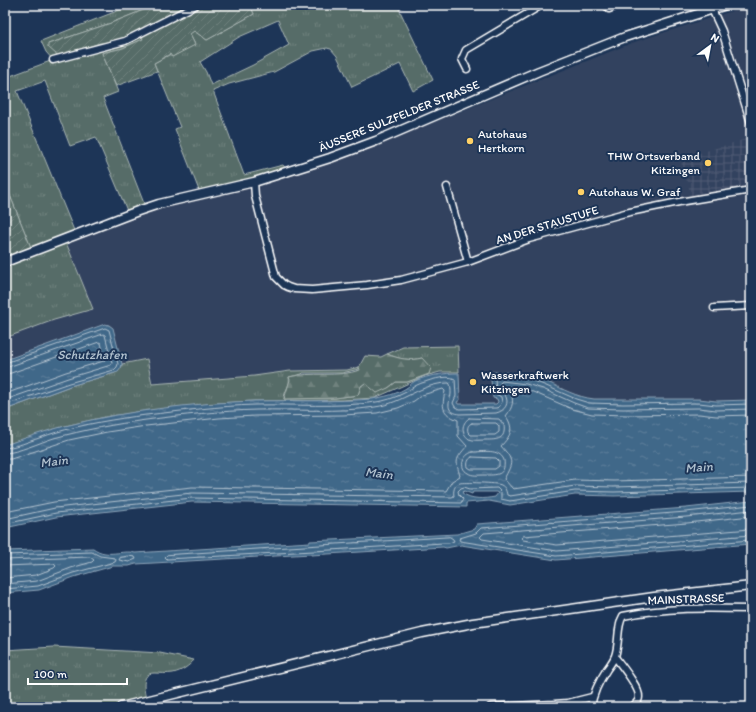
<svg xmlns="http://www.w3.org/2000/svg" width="756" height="712" font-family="Itim,sans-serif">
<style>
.built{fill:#32425e}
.industrial{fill:url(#industrial-grid)}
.grass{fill:url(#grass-tufts);stroke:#aab6b3;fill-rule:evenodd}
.forest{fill:url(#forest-firs);stroke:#aab6b3}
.garden{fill:url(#garden-furrows);stroke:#aab6b3}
.water{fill:url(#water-ripples);stroke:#8da4b8;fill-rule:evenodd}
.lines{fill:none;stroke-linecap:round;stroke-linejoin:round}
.shore{stroke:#b3c3d0;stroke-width:1}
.minor-casing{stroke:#fff;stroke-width:9}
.secondary-casing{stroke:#fff;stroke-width:11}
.minor{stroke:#1d3557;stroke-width:6}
.secondary{stroke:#1d3557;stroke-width:8}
.poi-dot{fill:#ffd166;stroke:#1d3557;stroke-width:1.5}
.labels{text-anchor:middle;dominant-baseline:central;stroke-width:4;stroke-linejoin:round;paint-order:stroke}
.street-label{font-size:12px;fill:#fff;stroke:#1d3557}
.poi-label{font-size:12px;fill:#fff;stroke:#1d3557;text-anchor:start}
.water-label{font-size:13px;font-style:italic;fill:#b3c3d0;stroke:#1d3557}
</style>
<defs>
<pattern id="industrial-grid" width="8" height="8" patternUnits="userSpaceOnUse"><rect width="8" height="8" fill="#32425e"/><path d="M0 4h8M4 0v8" fill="none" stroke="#515e76"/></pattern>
<pattern id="grass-tufts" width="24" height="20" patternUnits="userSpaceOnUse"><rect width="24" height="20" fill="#566c67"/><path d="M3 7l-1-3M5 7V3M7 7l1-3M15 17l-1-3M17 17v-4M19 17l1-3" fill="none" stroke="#6f827e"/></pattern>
<pattern id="forest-firs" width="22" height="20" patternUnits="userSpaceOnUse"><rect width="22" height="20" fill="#566c67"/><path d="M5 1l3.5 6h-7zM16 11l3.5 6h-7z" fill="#6f827e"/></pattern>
<pattern id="garden-furrows" width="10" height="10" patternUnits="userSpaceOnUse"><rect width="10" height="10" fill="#566c67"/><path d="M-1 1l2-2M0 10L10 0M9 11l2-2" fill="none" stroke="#6f827e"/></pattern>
<pattern id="water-ripples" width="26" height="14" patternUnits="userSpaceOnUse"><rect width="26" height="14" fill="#416889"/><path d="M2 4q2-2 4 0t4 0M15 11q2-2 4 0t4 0" fill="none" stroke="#5e7f9b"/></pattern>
</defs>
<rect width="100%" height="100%" fill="#1d3557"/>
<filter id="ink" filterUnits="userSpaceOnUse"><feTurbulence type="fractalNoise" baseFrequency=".025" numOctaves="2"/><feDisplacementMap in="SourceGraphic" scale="8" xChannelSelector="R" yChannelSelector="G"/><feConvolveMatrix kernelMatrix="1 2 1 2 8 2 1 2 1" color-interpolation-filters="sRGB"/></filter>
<g filter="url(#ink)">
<polygon class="built" points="751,5 751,402 456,406 459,373 458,346 398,348 381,357 365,356 359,367 347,370 290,371 254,376 152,384 147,359 122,364 113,328 105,324 5,360 5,338 54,320 93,309 65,240 160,207 213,197 416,129 637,41"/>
<polygon class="industrial" points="746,139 751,155 751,186 692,198 680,159"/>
<g class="grass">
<polygon points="132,5 156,5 111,23 48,44 62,55 100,43 104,43 105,46 141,34 143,39 123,48 102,53 118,92 103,98 145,206 128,213 96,137 70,146 45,81 17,91 75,233 32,250 5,183 5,78 53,60 46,52 41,41"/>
<path d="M250,5H407L399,9L433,80L413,91L400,64L352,87L337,56L331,49L327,48L313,51L274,72L229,84L213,91L244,175L283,165L287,170L200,193L175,129L180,127L154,63L171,54L172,57L195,44L189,34L194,31L207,40L254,14ZM278,20L289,45L253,65L211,85L206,72L200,62L239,37Z"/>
<polygon points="65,240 93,309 54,320 5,338 5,264"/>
<path d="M458,346L459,372H440L425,376L375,398L342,400L254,401L218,403L144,411L105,417L65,426L5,445V410L70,386L115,373L121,368L122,364L147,359L152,384L254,376L290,371L347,370L359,367V369L342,373H303L302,374L289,377C291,385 284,391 284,399L335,398L358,395L361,386L365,383L388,388L396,382H407L429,374L422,358C410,361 399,359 387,354L403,347Z"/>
<path d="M54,647L160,653L194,660C189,666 182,671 173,673C167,674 160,673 154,673C140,673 144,692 147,701L121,707H5V650Z"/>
</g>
<path class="forest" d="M387,354C399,359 410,361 422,358L431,368L429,374L407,382H396L388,388L377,393L365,383L361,386L358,395L335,398L284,399L290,380L289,377C312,371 337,378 360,370L359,367L365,356L381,357Z"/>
<g class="garden">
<polygon points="156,5 250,5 254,14 207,40 194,31 190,34 195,45 172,57 170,54 154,63 157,71 116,86 102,53 123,48 143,39 140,33 105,46 104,43 100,43 62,55 57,55 48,47 48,44 111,23"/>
<polygon points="5,183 32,250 5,260"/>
</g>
<g class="water">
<polygon points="105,324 109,325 113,328 122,364 121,368 118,372 70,386 5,410 5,360"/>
<path d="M490,372C510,372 530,373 548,382C562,389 577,397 594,399H699L716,401L751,400V492L614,496L575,495L510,505L489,501L466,503V507L192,502L56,517L5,528V445C25,438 45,431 65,426C124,411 193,403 254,401C293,400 332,402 372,399C383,397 399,394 409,386C411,384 412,383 415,381C429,375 444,373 459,373L460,400L457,402L458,404H496L498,402L497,399L493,398ZM464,491L472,494L473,492H496L498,493L495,497C484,499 472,500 462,493Z"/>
<path d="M751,501V544L556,560L461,545L446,548L443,547L311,555V554L136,564L129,566H113L74,577L39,590L5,593V551L93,548C108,559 122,549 135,553L310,542V541L457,534L474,529L477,524L686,508Z"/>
</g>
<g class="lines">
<g class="shore">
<polyline points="5,363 105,328 109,330 118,364 117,367 114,370 69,383 5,405"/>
<polyline points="5,368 103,334 105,335 112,363 111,365 68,378 5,400"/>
<polyline points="5,374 11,373 99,342 101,343 105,359 104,361 66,372 5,394"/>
<path d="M751,415L716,416L699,414L627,415L592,414L572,409L533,392L511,387L509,390C515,400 513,407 506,416C515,430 510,436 501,446C514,461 513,462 504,479L513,489L575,480L614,481L751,477"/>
<path d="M469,418L499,419L504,425C506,440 497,440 485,440C480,440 474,441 469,439C461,433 461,424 469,418Z"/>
<path d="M472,423H496L499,426V432L495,435H471L468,432C467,428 468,424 472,423Z"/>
<path d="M5,448C18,447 40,437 54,433C84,424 115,419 146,415C182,411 219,406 255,405C295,404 336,408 376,402C385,401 394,398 402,394C408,392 412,387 417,385C426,381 447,374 455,379L456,396L453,403L455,407L459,409L496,408L499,407L502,402L501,397L496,394L495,378L497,376H510L528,379L544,385L576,399L589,403L623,404L699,403L716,405L751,404"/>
<path d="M473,452C483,452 499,448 504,460C506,476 496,475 484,475C479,475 472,476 468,473C458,468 463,454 473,452Z"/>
<path d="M5,453C17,453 41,442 54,438C84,430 115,424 146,420C183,415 220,411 257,410C296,409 337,413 375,407C404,403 421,383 449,383L450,384C451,387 451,391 451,394C449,404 445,411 459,414L496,413C505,411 510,403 505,395C504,394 501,391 501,390C500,388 501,385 500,383L502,381L526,384L543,389L574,403L588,408L623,409L699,408L716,410L751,409"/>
<path d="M472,457L496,458L499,461V466L495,469H471L468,467C467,463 468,459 472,457Z"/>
<path d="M5,459H11L69,440L107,432L146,426L219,418L255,416L343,415L377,413L398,408L414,401L422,395L443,389L445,391C442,407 441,413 458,420V436L467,446C456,459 455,459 460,476L452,481L446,491L192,487L54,502L5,512"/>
<polyline points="751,505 686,512 481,528 476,533 460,538 459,539 460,541 556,556 751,540"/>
<polyline points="751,510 686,517 484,533 480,537 482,539 557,551 751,535"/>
<polyline points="751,516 687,523 523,536 521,538 523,540 557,545 751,529"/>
<path d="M5,519L55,508L192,493L452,497L454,496C453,491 454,485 460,483C462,482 498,483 501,485C505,487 506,490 507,495L510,496L575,486L614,487L751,483"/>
<polyline points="5,524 56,513 192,498 461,503 463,499 459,495 458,491 461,488 464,487 470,489 497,488 501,492 501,499 510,501 575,491 614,492 751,488"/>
<polygon points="450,537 453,539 454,541 449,543 443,543 314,551 167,559 165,557 167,555"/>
<polyline points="5,555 92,552 100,556 115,558 116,560 115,562 73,573 38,586 5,589"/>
<polygon points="128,556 135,557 136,559 129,562 119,560 120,558"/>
<polyline points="5,560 90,557 94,560 92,562 71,568 37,581 5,584"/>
<polyline points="5,566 54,564 56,566 54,568 36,575 5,578"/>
</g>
<defs>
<g id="minor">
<polyline points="606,5 609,9 619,5"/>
<polyline points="710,5 722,31 751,123"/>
<polyline points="53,60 125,41 196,5"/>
<polyline points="467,69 462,59 466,50 542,5"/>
<polyline points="254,182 255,196 276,277 284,285 288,287 294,289 312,290 367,285 401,280 468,262 529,239 625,213 679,202 751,190"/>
<polyline points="447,187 468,262"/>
<polyline points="714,308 751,306"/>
<path d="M615,657C621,665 640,688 639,697C639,702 635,704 632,707"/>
<polyline points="490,707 554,704 568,703 592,697"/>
<path d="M591,707C593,693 599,681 607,669C610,665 613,661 615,656C620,642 616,628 623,616C665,607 708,608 751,609"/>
</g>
<g id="secondary">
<polyline points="5,262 138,211 159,204 254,182 330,158 376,141 539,71 625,37 726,5"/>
<polyline points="121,707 422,633 473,623 654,597 751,586"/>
</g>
</defs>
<use href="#minor" class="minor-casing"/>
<use href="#secondary" class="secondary-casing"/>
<use href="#minor" class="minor"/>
<use href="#secondary" class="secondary"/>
</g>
</g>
<g class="poi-dot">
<circle cx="470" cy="141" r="4"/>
<circle cx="708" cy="163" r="4"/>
<circle cx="581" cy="192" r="4"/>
<circle cx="473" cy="382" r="4"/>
</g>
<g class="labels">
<g class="street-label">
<text transform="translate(399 116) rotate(-22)">ÄUSSERE SULZFELDER STRASSE</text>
<text transform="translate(547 225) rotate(-17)">AN DER STAUSTUFE</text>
<text transform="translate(686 599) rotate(-2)">MAINSTRASSE</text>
</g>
<g class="poi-label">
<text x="478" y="134">Autohaus<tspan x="478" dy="14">Hertkorn</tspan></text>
<text x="700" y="156" text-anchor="end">THW Ortsverband<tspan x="700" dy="14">Kitzingen</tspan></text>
<text x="589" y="192">Autohaus W. Graf</text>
<text x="481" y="375">Wasserkraftwerk<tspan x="481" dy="14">Kitzingen</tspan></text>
</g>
<g class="water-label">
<text x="92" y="354">Schutzhafen</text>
<text transform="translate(54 461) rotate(-7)">Main</text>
<text transform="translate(699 467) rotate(-5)">Main</text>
<text transform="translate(379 473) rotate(7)">Main</text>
</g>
</g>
<rect width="756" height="712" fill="none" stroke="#1d3557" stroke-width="20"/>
<rect x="10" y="10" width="736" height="692" fill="none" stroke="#fff" stroke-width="1.5" filter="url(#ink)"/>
<g transform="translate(710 46) rotate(32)" stroke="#1d3557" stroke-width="3" paint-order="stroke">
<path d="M0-3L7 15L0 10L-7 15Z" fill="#ffffff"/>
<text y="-6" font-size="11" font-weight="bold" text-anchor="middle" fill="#ffffff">N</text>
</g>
<path d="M28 678v6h99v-6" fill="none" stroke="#ffffff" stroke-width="2"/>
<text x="34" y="678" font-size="12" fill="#ffffff" stroke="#1d3557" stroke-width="3" paint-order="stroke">100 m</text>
</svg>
